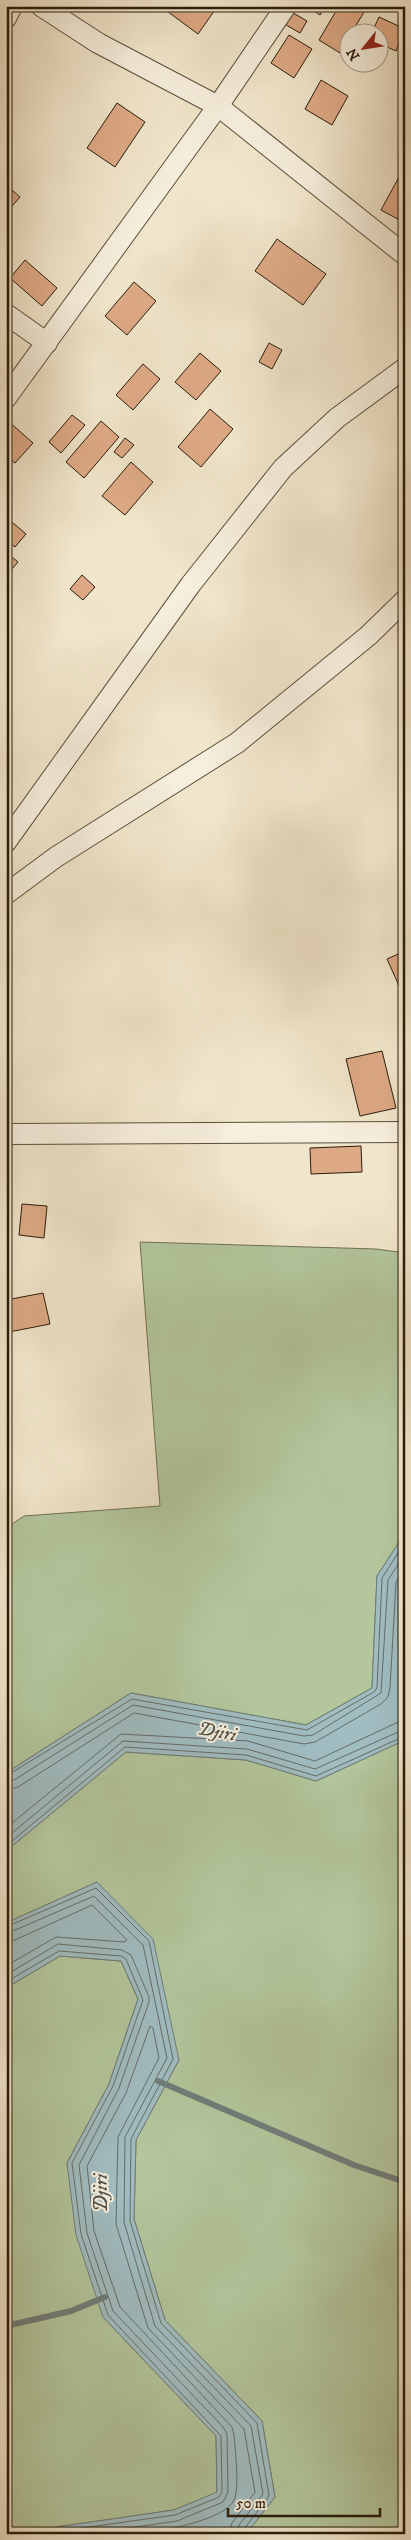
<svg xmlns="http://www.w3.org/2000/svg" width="411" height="2540" font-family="'IM FELL DW Pica',serif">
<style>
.green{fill:#b3c69c;stroke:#6e7154}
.water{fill:#a0bdc2;stroke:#707d79}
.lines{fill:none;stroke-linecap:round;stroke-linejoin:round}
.shore{stroke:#646c66;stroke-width:1}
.stream{stroke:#707d79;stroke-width:6}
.building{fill:#deaa86;stroke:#291c0b}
.minor-casing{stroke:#5b4e3b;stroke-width:22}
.minor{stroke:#f6efdd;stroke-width:20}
.labels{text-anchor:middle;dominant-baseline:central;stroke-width:4;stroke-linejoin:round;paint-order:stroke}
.water-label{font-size:19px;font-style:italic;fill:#53544b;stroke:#f6efdd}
</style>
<rect width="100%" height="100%" fill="#f1e6cb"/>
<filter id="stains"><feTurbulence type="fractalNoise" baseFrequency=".004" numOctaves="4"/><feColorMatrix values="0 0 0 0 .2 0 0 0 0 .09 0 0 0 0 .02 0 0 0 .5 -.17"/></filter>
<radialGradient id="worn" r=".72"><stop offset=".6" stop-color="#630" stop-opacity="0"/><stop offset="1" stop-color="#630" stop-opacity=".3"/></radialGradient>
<g class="green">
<polygon points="140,1242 376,1249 405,1253 405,1533 377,1576 372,1688 306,1725 131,1693 6,1773 6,1528 24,1516 160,1506"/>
<polygon points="405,1740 405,2534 246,2534 275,2497 262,2421 165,2320 134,2219 136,2140 179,2060 97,1882 6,1923 6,1851 126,1752 246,1760 316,1781"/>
<polygon points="60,1956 121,1961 138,1999 109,2084 67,2163 103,2317 216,2436 217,2493 174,2510 57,2527 50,2534 6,2534 6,1988"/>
</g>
<g class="water">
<polygon points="405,1533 405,1740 316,1781 246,1760 126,1752 6,1851 6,1773 131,1693 306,1725 372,1688 377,1576"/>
<polygon points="97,1882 153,1939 179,2060 136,2140 134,2219 165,2320 262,2421 275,2497 246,2534 50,2534 56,2527 174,2510 217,2492 216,2436 103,2317 76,2235 67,2163 109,2084 138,1999 121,1961 60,1956 6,1988 6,1923"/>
</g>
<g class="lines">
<g class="shore">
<polyline points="6,1776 132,1699 307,1730 374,1692 377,1688 382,1578 405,1542"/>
<polyline points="6,1782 14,1780 133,1705 304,1736 313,1735 381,1693 388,1580 405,1554"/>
<polyline points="6,1790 18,1787 134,1713 304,1744 315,1742 381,1704 388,1697 390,1688 396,1582 405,1568"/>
<polyline points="6,1828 121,1734 248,1741 315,1761 396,1723 405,1722"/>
<polyline points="6,1838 123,1741 247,1749 315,1769 405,1729"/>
<polyline points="6,1846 125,1747 246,1755 316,1776 405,1736"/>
<polyline points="6,1927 96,1888 149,1941 173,2059 131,2139 130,2221 161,2323 257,2423 269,2496 244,2529 243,2534"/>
<polyline points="6,1934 94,1896 143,1945 167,2058 125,2137 124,2222 155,2326 251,2426 263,2494 239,2525 237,2534"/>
<polyline points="6,1941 15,1940 92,1905 127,1940 124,1942 56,1937 6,1966"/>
<polyline points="6,1975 58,1944 122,1950 131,1955 149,1997 149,2002 119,2088 79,2165 87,2233 113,2311 223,2427 227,2434 228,2492 223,2502 177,2521 87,2534"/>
<polyline points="6,1982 59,1951 121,1956 126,1959 143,2000 113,2086 72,2163 81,2234 108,2315 221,2436 222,2492 219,2497 175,2515 60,2531 57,2534"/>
<path d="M142,2534C162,2531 225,2520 234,2500C240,2487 235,2450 234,2435L232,2427L120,2307L94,2231L87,2166L126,2093L150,2026L153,2028L159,2058L118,2137L116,2224L148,2328L244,2429L255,2492L232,2523L229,2534"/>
</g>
<g class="stream">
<polyline points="158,2081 354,2165 405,2182"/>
<polyline points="6,2326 71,2311 105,2297"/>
</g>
</g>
<g class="building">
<polygon points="160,6 215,6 217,7 198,34"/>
<polygon points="307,6 326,6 320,15"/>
<polygon points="339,6 361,6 366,9 352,32 348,32 348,38 340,53 319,40"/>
<polygon points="288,10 307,21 300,33 281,22"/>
<polygon points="379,17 405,29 396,51 378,43 378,32 372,32"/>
<polygon points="289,35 312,49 294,78 271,63"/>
<polygon points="349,62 370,62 365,72"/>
<polygon points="321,80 348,96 332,125 305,109"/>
<polygon points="117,103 145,122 115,167 87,148"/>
<polygon points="405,166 405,223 381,210"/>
<polygon points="6,185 20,197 6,213"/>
<polygon points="277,239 326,274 303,305 255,271"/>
<polygon points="25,260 57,288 42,306 10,278"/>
<polygon points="134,282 156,301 127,335 105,316"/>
<polygon points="269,343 282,350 272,369 259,362"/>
<polygon points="200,353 221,371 196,400 175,382"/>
<polygon points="143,364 160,379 133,410 116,395"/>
<polygon points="210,409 233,429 201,467 178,447"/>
<polygon points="72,415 85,425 61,453 49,442"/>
<polygon points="8,421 33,443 15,463 6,456"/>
<polygon points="101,421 119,437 84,478 66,462"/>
<polygon points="125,438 134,445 122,458 114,452"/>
<polygon points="131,462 153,482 125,515 102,496"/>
<polygon points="6,517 26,534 15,547 6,540"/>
<polygon points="6,552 18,562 6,576"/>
<polygon points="82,575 95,587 83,600 70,589"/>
<polygon points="405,951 405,999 387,959"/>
<polygon points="382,1051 396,1108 360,1116 346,1059"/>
<polygon points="361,1146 362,1172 311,1174 310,1148"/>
<polygon points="22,1204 47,1206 44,1238 19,1235"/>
<polygon points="43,1293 50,1324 9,1332 6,1300"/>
</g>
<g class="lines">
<defs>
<g id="minor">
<polyline points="41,6 98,43 218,106 405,255"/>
<polyline points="6,18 12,6"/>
<polyline points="6,314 47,343"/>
<polyline points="6,398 218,106 286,6"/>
<polyline points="6,842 191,584 283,468 337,418 405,368"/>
<polyline points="6,894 56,857 237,743 368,636 405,600"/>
<polyline points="6,1134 405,1132"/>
</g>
</defs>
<use href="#minor" class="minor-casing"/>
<use href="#minor" class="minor"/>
</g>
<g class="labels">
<g class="water-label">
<text transform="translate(217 1732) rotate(11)">Djiri</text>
<text transform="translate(101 2193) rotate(-90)">Djiri</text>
</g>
</g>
<rect width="411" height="2540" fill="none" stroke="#f1e6cb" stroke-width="25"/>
<rect x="8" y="8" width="396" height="2525" fill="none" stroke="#291c0b" stroke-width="2.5"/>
<rect x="12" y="12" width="386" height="2515" fill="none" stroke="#291c0b"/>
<g transform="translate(364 48) rotate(240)"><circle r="24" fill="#f6efdd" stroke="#a49b89"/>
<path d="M0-4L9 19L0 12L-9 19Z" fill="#8f2418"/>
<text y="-8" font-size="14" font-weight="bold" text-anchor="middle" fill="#291c0b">N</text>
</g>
<path d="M228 2508v8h152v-8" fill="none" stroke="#291c0b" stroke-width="2.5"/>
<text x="236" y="2508" font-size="15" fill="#291c0b" stroke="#f6efdd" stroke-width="4" paint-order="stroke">50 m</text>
<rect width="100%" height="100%" filter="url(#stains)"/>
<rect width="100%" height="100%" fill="url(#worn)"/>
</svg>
